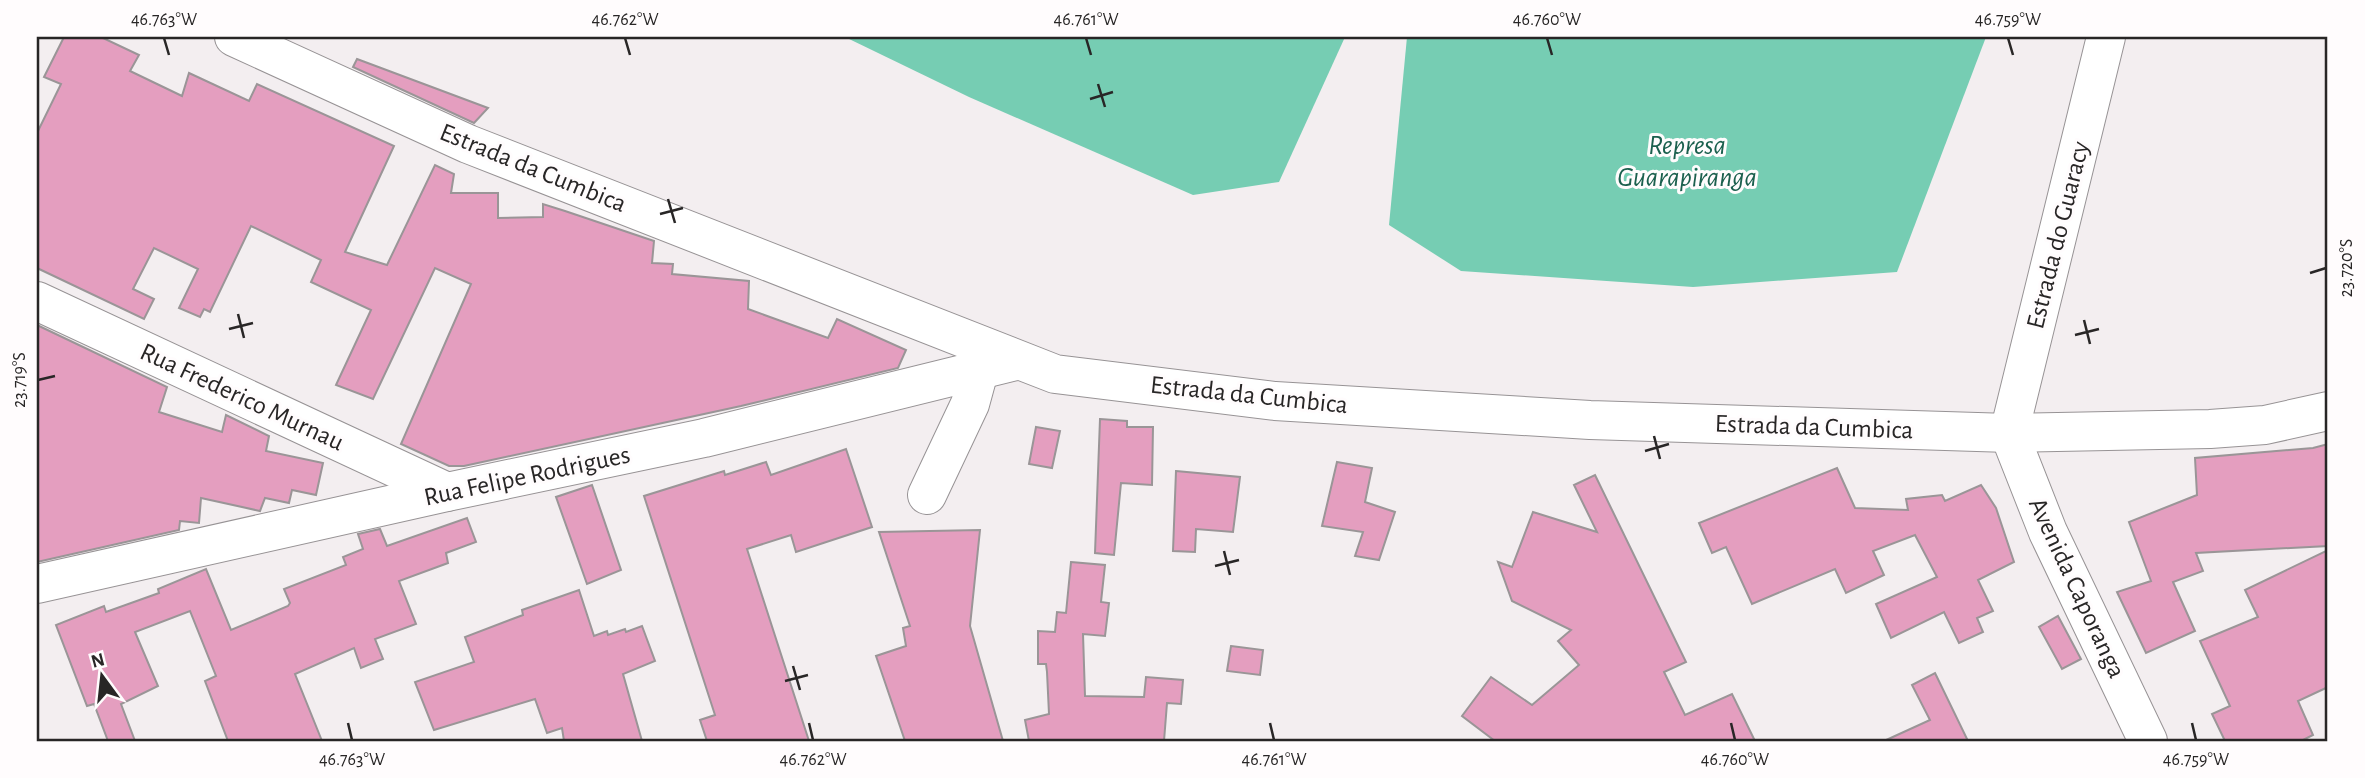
<svg xmlns="http://www.w3.org/2000/svg" width="2365" height="778" font-family="'Alegreya Sans',sans-serif">
<style>
.water{fill:#76cdb3}
.building{fill:#e49ebf;stroke:#9a9597;stroke-width:2}
.lines{fill:none;stroke-linecap:round;stroke-linejoin:round}
.minor-casing{stroke:#979395;stroke-width:40}
.minor{stroke:#fff;stroke-width:38}
.ticks{fill:none;stroke:#282626;stroke-width:2.5}
.labels{text-anchor:middle;dominant-baseline:central;stroke-width:6;stroke-linejoin:round;paint-order:stroke}
.street-label{font-size:26px;fill:#282626;stroke:#fffcfd}
.water-label{font-size:28px;font-style:italic;fill:#1b604e;stroke:#fffcfd}
.neatline{fill:none;stroke:#282626;stroke-width:2.5}
.ticks-label{font-size:18px;text-anchor:middle;fill:#282626}
</style>
<rect width="100%" height="100%" fill="#f3eef0"/>
<g class="water">
<polygon points="845,37 1345,37 1279,182 1193,195 969,97"/>
<polygon points="1407,37 1986,37 1897,272 1693,287 1461,271 1389,225"/>
</g>
<g class="building">
<polygon points="64,37 101,37 139,55 130,71 182,96 189,73 249,101 257,84 394,146 345,252 387,265 435,165 454,174 451,193 498,193 498,218 543,217 543,204 565,211 654,241 652,263 673,264 672,274 749,281 748,309 828,338 837,319 906,350 898,368 741,406 464,466 449,466 401,444 471,284 435,268 373,399 336,385 371,310 311,282 321,260 251,226 210,312 204,309 200,317 179,308 198,269 154,248 133,289 154,299 144,319 37,268 37,133 61,84 44,77"/>
<polygon points="357,59 488,108 474,123 353,67"/>
<polygon points="37,325 167,387 159,412 222,432 226,415 269,436 266,451 323,463 316,495 292,490 289,503 265,498 260,511 201,498 199,523 180,521 179,530 37,562"/>
<polygon points="1100,419 1127,421 1127,427 1153,427 1152,485 1121,483 1114,555 1095,553"/>
<polygon points="1036,427 1060,431 1052,468 1029,464"/>
<polygon points="2328,444 2328,546 2196,553 2203,571 2173,582 2195,631 2146,653 2117,592 2151,581 2129,522 2197,495 2195,458 2313,448"/>
<polygon points="846,449 872,527 796,552 791,535 747,549 809,741 707,741 700,720 715,715 644,496 724,471 725,475 766,462 771,475"/>
<polygon points="1337,462 1372,468 1365,502 1395,512 1379,560 1355,556 1363,532 1322,526"/>
<polygon points="1837,468 1855,508 1908,510 1906,499 1942,495 1945,501 1981,485 1996,508 2014,562 1978,580 1993,611 1977,618 1983,632 1959,643 1944,612 1891,638 1876,604 1937,577 1915,535 1873,551 1884,575 1846,593 1835,569 1752,604 1726,547 1712,553 1699,523"/>
<polygon points="1176,471 1240,477 1233,532 1196,529 1195,552 1173,551"/>
<polygon points="1595,475 1686,662 1664,672 1685,715 1732,694 1755,741 1495,741 1462,716 1491,677 1532,705 1579,665 1558,641 1571,630 1512,601 1498,562 1512,567 1533,512 1597,532 1574,485"/>
<polygon points="592,485 621,570 587,584 556,497"/>
<polygon points="467,518 476,542 446,553 448,563 399,581 416,624 375,639 383,659 361,668 354,648 295,674 322,741 228,741 205,681 216,676 190,611 135,632 158,686 121,704 135,741 108,741 94,704 87,706 56,625 104,606 106,612 159,593 158,589 206,569 231,630 288,606 290,603 284,589 346,565 343,557 363,549 358,534 380,529 387,546"/>
<polygon points="980,530 970,626 1003,741 905,741 876,656 906,646 903,628 910,626 879,532"/>
<polygon points="2328,550 2328,687 2298,701 2313,735 2301,741 2225,741 2212,714 2230,706 2200,641 2258,617 2245,590"/>
<polygon points="1071,562 1105,565 1101,602 1109,603 1105,636 1083,634 1085,696 1144,697 1146,677 1183,680 1181,704 1167,703 1164,741 1029,741 1025,720 1049,714 1047,672 1046,664 1038,664 1038,631 1055,632 1057,612 1066,613"/>
<polygon points="579,590 594,636 607,631 608,635 625,629 626,632 642,626 655,661 623,674 642,741 564,741 562,728 547,733 535,699 434,730 415,682 474,662 465,637 523,615 522,610"/>
<polygon points="2058,616 2081,659 2062,669 2039,627"/>
<polygon points="1231,646 1263,650 1260,675 1227,671"/>
<polygon points="1935,673 1968,741 1884,741 1930,720 1912,685"/>
</g>
<g class="lines">
<defs>
<g id="minor">
<polyline points="234,37 468,144 1055,374 1275,401 1590,420 2009,433 2210,429 2265,425 2328,411"/>
<polyline points="37,301 447,492"/>
<polyline points="2009,433 2106,37"/>
<polyline points="2009,433 2048,532 2148,741"/>
<polyline points="927,495 970,404 979,371"/>
<polyline points="37,584 447,492 704,438 1016,361"/>
</g>
</defs>
<use href="#minor" class="minor-casing"/>
<use href="#minor" class="minor"/>
</g>
<path class="ticks" d="M164,38L169,55M625,38L630,55M1086,38L1091,55M1547,38L1552,55M2008,38L2013,55M1098,84L1105,107M1090,99L1113,92M668,199L675,223M660,214L683,208M2310,273L2326,268M238,314L244,338M2084,320L2090,344M229,329L253,323M2075,335L2099,329M38,380L55,376M1654,436L1660,459M1645,451L1669,444M1224,551L1230,575M1215,566L1239,560M793,666L800,690M785,681L808,675M348,723L352,740M809,723L813,740M1270,723L1274,740M1731,723L1735,740M2192,723L2196,740"/>
<g class="labels">
<g class="street-label">
<text transform="translate(533 168) rotate(22)">Estrada da Cumbica</text>
<text transform="translate(2058 235) rotate(-76)">Estrada do Guaracy</text>
<text transform="translate(1249 395) rotate(6)">Estrada da Cumbica</text>
<text transform="translate(242 397) rotate(25)">Rua Frederico Murnau</text>
<text transform="translate(1814 427) rotate(2)">Estrada da Cumbica</text>
<text transform="translate(527 476) rotate(-12)">Rua Felipe Rodrigues</text>
<text transform="translate(2077 588) rotate(65)">Avenida Caporanga</text>
</g>
<g class="water-label">
<text x="1687" y="146">Represa<tspan x="1687" dy="32">Guarapiranga</tspan></text>
</g>
</g>
<rect width="2365" height="778" fill="none" stroke="#fffcfd" stroke-width="77"/>
<g transform="translate(102 676) rotate(345)" stroke="#fffcfd" stroke-width="5" paint-order="stroke">
<path d="M0-5L12 26L0 18L-12 26Z" fill="#282626"/>
<text y="-10" font-size="19" font-weight="bold" text-anchor="middle" fill="#282626">N</text>
</g>
<rect x="38" y="38" width="2288" height="702" class="neatline"/>
<g class="ticks-label">
<text x="164" y="25">46.763°W</text>
<text x="625" y="25">46.762°W</text>
<text x="1086" y="25">46.761°W</text>
<text x="1547" y="25">46.760°W</text>
<text x="2008" y="25">46.759°W</text>
<text transform="translate(2346 268) rotate(-90)" y="6">23.720°S</text>
<text transform="translate(19 380) rotate(-90)" y="6">23.719°S</text>
<text x="352" y="765">46.763°W</text>
<text x="813" y="765">46.762°W</text>
<text x="1274" y="765">46.761°W</text>
<text x="1735" y="765">46.760°W</text>
<text x="2196" y="765">46.759°W</text>
</g>
</svg>
